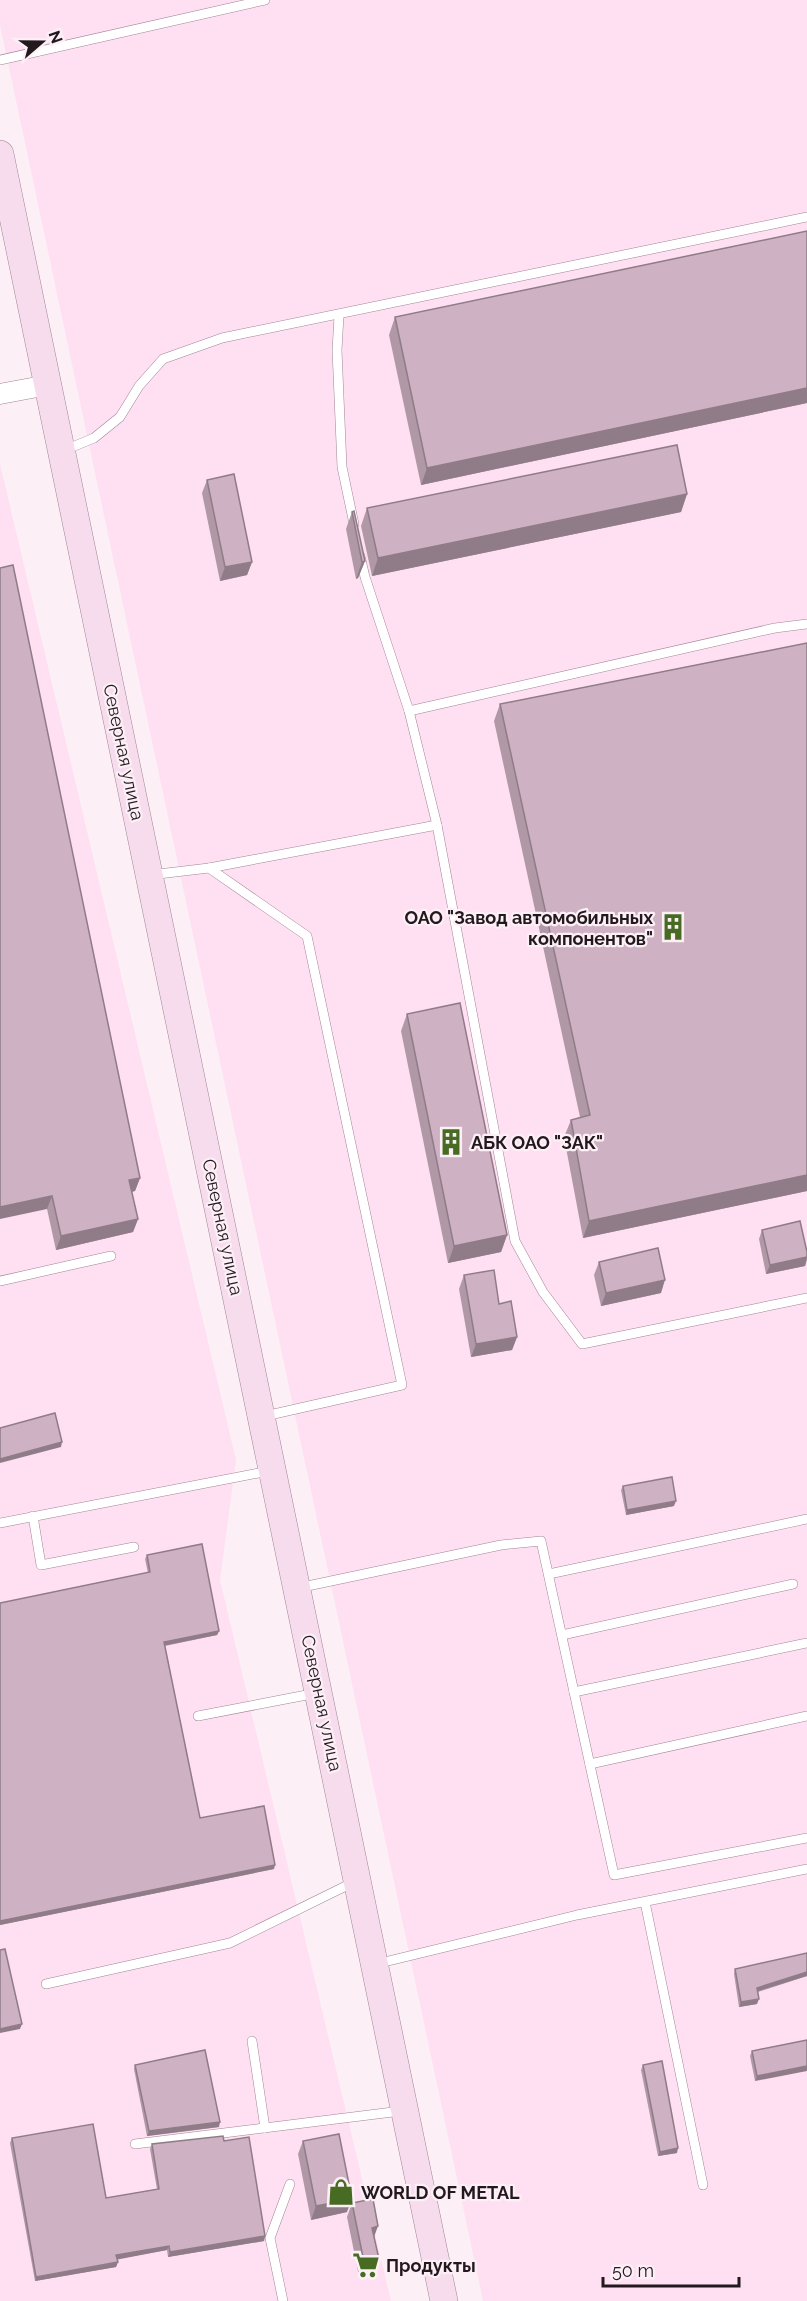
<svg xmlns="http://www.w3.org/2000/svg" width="807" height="2301" font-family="Raleway,sans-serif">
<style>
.built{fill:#ffe0f2}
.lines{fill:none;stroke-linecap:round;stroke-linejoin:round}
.service-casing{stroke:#a18596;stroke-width:10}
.minor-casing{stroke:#a18596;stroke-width:21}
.secondary-casing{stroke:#a18596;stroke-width:28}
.service{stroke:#fff;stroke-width:9}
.minor{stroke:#fff;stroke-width:20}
.secondary{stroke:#f7dced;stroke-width:27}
.wall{fill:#b198a7}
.shaded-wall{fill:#907c88}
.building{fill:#ceb1c2;stroke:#907c88;stroke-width:1.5}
.labels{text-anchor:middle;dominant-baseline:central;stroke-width:4.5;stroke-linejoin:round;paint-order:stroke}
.street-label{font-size:18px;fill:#22181e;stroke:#fceff6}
.poi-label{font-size:18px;font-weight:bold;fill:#22181e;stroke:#fceff6;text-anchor:start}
</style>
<rect width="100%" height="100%" fill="#fceff6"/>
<g class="built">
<polygon points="0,0 807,0 807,2301 483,2301 0,25"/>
<polygon points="0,464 236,1460 220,1580 391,2301 0,2301"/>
</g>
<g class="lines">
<defs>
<g id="service">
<polyline points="0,60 265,0"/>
<polyline points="339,316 337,350 342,467 354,524"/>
<polyline points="65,450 94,438 120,417 139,386 163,359 222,338 807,217"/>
<polyline points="360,556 365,577 409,711 437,825 515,1241 543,1292 582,1344 807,1298"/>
<polyline points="409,711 775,628 807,624"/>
<polyline points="209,868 307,936 402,1385 265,1416"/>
<polyline points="150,875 209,868 437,825"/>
<polyline points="0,1281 111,1256"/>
<polyline points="33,1516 41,1565 134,1547"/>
<polyline points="0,1523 269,1471"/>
<polyline points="549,1574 807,1519"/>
<polyline points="298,1588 501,1545 541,1541 614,1875 807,1838"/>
<polyline points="562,1635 793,1584"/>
<polyline points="574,1692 807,1643"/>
<polyline points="198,1716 317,1693"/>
<polyline points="590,1764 807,1716"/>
<polyline points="645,1902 703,2185"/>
<polyline points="376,1964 577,1915 807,1869"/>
<polyline points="46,1984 230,1943 354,1882"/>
<polyline points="252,2041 265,2128"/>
<polyline points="135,2144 401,2111"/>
<polyline points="283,2301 270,2238 290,2184"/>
</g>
<polyline id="minor" points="0,394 48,385"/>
<polyline id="secondary" points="0,154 444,2301"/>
</defs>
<use href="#service" class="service-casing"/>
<use href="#minor" class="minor-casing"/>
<use href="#secondary" class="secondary-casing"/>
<use href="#service" class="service"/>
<use href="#minor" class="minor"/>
<use href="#secondary" class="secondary"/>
</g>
<g class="wall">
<polygon points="807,231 807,403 421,485 389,335 395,317"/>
<polygon points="207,480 252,562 247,575 220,581 202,493"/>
<polygon points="687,494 681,512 372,576 361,526 367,508"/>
<polygon points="352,512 365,561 358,578 356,579 346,529"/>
<polygon points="0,568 140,1178 135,1191 132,1192 138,1219 133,1232 56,1250 47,1209"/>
<polygon points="807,643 807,1191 583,1238 564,1137 571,1120 580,1117 494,721 500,704"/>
<polygon points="407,1014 507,1235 501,1252 448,1263 401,1031"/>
<polygon points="762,1230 807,1252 807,1260 805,1266 766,1274 759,1239"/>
<polygon points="599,1262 661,1293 601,1306 594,1275"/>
<polygon points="464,1275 499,1304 517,1337 512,1350 471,1357 459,1289"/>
<polygon points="623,1486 674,1506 626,1515 621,1490"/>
<polygon points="147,1555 219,1631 217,1635 165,1646 200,1818 274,1869 0,1925 0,1603 148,1573 145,1559"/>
<polygon points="807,1953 807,1976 758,1992 757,2004 739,2007 734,1974 735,1969"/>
<polygon points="807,2040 755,2081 750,2056 752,2051"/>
<polygon points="135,2065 219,2127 147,2136 134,2069"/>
<polygon points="643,2065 677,2153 658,2156 641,2070"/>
<polygon points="12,2138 106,2198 157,2189 150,2149 152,2144 224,2141 265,2236 264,2241 168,2257 167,2250 117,2259 118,2262 116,2267 35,2281 10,2143"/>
<polygon points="303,2141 347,2212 311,2220 298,2154"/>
<polygon points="352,2203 374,2237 374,2273 359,2276 347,2217"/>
</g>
<g class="shaded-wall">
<polygon points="807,388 807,403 421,485 427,468"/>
<polygon points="687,494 681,512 372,576 378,558"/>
<polygon points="365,561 358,578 356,579 362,562"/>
<polygon points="252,562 247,575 220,581 225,567"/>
<polygon points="807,1175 807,1191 583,1238 589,1221"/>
<polygon points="140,1178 135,1191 125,1193 129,1180"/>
<polygon points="52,1196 47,1209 0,1219 0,1207"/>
<polygon points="138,1219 133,1232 56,1250 61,1236"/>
<polygon points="507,1235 501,1252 448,1263 454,1246"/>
<polygon points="807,1257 805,1266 766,1274 770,1265"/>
<polygon points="665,1280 661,1293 601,1306 606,1293"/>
<polygon points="517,1337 512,1350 471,1357 476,1344"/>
<polygon points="62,1442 61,1447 0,1463 0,1459"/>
<polygon points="676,1501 674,1506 626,1515 627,1510"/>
<polygon points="219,1631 217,1635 162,1646 164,1642"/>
<polygon points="275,1865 274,1869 0,1925 0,1921"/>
<polygon points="807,1972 807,1976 755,1992 757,1988"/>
<polygon points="759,1999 757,2004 739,2007 741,2002"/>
<polygon points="22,2024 20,2029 0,2033 0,2029"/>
<polygon points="807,2066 807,2071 755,2081 757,2076"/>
<polygon points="220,2122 219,2127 147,2136 149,2131"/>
<polygon points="678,2148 677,2153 658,2156 660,2152"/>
<polygon points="352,2199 347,2212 311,2220 316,2206"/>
<polygon points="378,2226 373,2240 372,2228"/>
<polygon points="265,2236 264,2241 168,2257 170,2252"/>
<polygon points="169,2246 167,2250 115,2260 116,2255"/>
<polygon points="379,2259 374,2273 359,2276 364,2262"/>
<polygon points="118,2262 116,2267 35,2281 36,2277"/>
</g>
<g class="building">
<polygon points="807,231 807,388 427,468 395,317"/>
<polygon points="677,445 687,494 378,558 367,508"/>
<polygon points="234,474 252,562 225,567 207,480"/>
<polygon points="354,511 365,561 362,562 352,512"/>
<polygon points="13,565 140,1178 129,1180 138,1219 61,1236 52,1196 0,1207 0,568"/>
<polygon points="807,643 807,1175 589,1221 571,1120 590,1115 500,704"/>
<polygon points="460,1003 507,1235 454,1246 407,1014"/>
<polygon points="800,1221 807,1252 807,1257 770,1265 762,1230"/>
<polygon points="658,1248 665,1280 606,1293 599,1262"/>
<polygon points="494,1270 499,1304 511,1301 517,1337 476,1344 464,1275"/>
<polygon points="55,1413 62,1442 0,1459 0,1428"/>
<polygon points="672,1477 676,1501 627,1510 623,1486"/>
<polygon points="202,1544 219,1631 164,1642 200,1818 264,1806 275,1865 0,1921 0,1603 150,1572 147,1555"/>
<polygon points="5,1949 22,2024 0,2029 0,1950"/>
<polygon points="807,1953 807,1972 757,1988 759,1999 741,2002 735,1969"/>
<polygon points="807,2040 807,2066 757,2076 752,2051"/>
<polygon points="205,2050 220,2122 149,2131 135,2065"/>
<polygon points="662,2061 678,2148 660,2152 643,2065"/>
<polygon points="93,2124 106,2198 159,2189 152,2144 223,2136 224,2141 249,2137 265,2236 170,2252 169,2246 116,2255 118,2262 36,2277 12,2138"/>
<polygon points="339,2134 352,2199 316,2206 303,2141"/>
<polygon points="373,2199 378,2226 372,2228 379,2259 364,2262 352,2203"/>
</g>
<defs>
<symbol id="building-bare" viewBox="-9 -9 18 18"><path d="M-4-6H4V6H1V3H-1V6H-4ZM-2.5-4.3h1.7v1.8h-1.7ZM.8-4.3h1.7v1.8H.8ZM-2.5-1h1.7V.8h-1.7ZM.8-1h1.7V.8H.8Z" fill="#476b23" stroke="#fceff6" stroke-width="2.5" paint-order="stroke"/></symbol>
<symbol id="shop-bare" viewBox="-9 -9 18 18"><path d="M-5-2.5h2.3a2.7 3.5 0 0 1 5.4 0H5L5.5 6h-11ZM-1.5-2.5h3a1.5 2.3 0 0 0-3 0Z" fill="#476b23" stroke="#fceff6" stroke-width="2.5" paint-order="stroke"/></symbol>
<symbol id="supermarket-bare" viewBox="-9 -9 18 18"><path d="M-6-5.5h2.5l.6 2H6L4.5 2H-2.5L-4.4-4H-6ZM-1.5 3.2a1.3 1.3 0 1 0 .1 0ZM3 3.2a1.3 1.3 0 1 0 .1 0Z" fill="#476b23" stroke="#fceff6" stroke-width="2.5" paint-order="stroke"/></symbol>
</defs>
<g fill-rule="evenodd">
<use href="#building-bare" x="654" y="908" width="38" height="38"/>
<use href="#building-bare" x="432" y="1123" width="38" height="38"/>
<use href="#shop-bare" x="322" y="2173" width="38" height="38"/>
<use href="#supermarket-bare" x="347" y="2246" width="38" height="38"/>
</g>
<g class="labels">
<g class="street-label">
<text transform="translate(124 752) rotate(78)">Северная улица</text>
<text transform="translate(223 1227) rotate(78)">Северная улица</text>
<text transform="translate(322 1703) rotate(78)">Северная улица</text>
</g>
<g class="poi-label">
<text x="653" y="917" text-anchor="end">ОАО "Завод автомобильных<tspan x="653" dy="21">компонентов"</tspan></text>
<text x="471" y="1142">АБК ОАО "ЗАК"</text>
<text x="361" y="2192">WORLD OF METAL</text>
<text x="386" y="2265">Продукты</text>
</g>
</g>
<g transform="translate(42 42) rotate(70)" stroke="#fceff6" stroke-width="4.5" paint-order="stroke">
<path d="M0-4.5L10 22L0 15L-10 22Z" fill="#22181e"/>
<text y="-9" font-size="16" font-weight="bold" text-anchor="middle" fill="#22181e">N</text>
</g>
<path d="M603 2277v9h136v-9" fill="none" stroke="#22181e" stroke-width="3"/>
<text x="612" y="2277" font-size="18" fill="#22181e" stroke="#fceff6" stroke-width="4.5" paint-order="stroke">50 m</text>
</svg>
